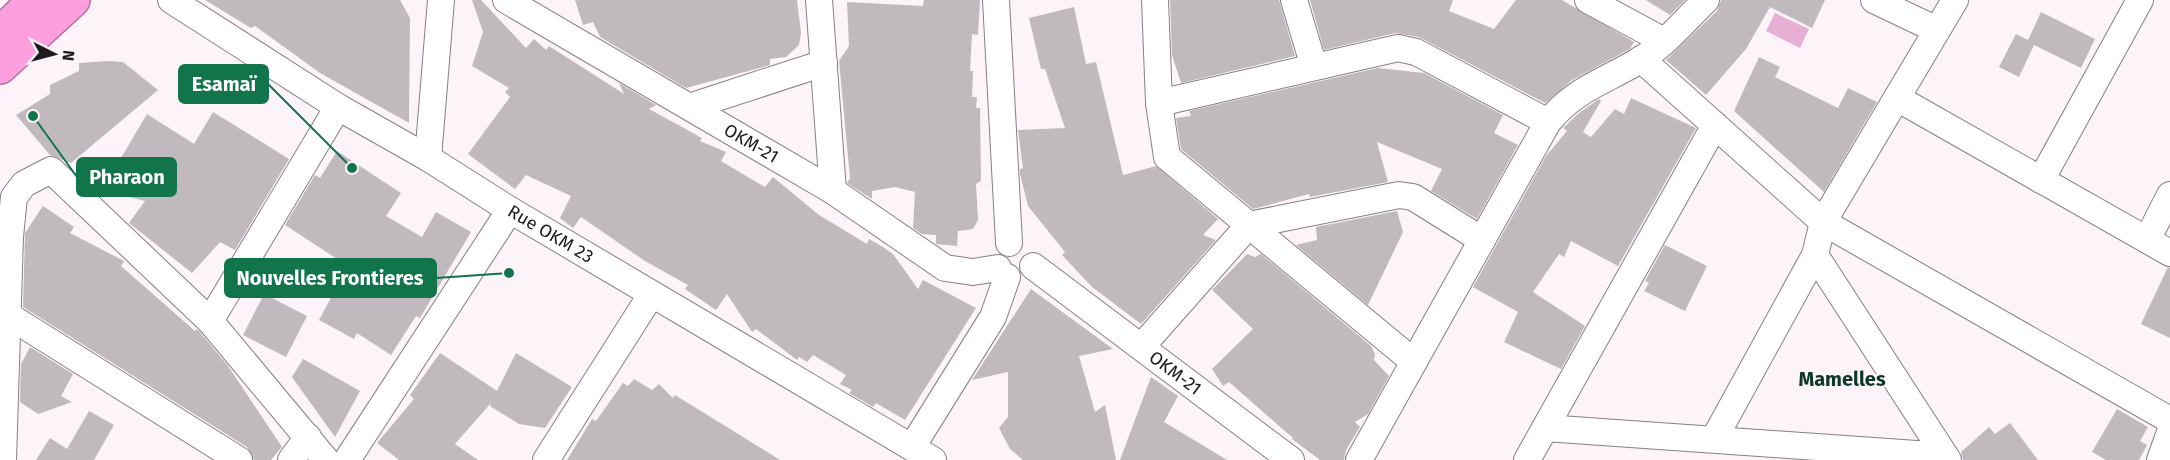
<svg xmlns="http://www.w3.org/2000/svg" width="2170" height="460" font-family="'Fira Sans',sans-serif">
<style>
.water{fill:#e8afd4}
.building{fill:#c0b9bd}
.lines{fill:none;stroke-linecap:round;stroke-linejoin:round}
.minor-casing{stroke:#867f84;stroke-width:28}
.highway-casing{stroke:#ae709a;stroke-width:36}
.minor{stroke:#fff;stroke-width:26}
.highway{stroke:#fd9fdf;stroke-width:33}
.labels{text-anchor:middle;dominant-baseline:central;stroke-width:4.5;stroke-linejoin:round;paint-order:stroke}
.street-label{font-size:18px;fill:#1c1a1b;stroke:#fcf4f9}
.neighbourhood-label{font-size:20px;font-weight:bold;fill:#0c3824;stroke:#fcf4f9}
.leader{fill:none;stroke:#11744b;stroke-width:2}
.callout-dot{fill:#11744b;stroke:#fcf4f9;stroke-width:2}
.callout{fill:#11744b;stroke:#11744b;stroke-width:2}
.callout-label{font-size:20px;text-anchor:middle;font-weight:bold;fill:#fff}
</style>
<rect width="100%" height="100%" fill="#fcf4f9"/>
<polygon class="water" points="1775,13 1809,29 1800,48 1766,31"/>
<g class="building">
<polygon points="205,0 400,0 410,18 409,123 320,73 255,26 251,28"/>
<polygon points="472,0 481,0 526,48 534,39 546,50 549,46 624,94 619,83 656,105 649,109 702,138 700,141 726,152 721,161 765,187 773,177 819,215 867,244 869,239 883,247 893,254 918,289 923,280 976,308 905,420 876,403 873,407 849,393 852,390 840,384 846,375 813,355 807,362 799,357 797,360 756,329 752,332 727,294 716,310 685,289 688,285 645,261 581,217 573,228 560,218 571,196 526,175 515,189 468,154 510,97 505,92 509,88 472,66 483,32"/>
<polygon points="575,0 797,0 801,33 799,45 786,57 770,59 770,65 686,88 600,37 593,22 583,25"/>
<polygon points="924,0 980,0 978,35 972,34 970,71 973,71 972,97 977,97 976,108 980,108 981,181 976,184 978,220 973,229 958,231 957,246 936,244 936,235 922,234 913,228 915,192 895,187 872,191 872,199 847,183 850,178 839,61 849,46 847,2 923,6"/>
<polygon points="1170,0 1279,0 1295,56 1181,83 1172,55"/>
<polygon points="1310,0 1453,0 1449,11 1494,29 1516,0 1562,0 1634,42 1630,49 1572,80 1545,103 1419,37 1395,33 1324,50"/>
<polygon points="1646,0 1685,0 1670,15"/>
<polygon points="1721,0 1825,0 1812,28 1770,7 1746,49 1706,95 1666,60 1717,11"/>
<polygon points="1074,7 1086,64 1096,62 1123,175 1156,166 1218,219 1203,235 1216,240 1141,324 1092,287 1062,255 1065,252 1028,206 1020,174 1020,169 1023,168 1018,130 1065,128 1045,69 1041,69 1029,18"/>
<polygon points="2041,12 2095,39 2081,68 2034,45 2019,77 1999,67 2016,34 2028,40"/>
<polygon points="1759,57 1780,67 1775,77 1838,108 1848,88 1877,102 1824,192 1734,111"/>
<polygon points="108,61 123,62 158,90 71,163 50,155 16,115 50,94 50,85 79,71 79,63"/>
<polygon points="1378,68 1424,73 1503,115 1494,133 1518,145 1477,219 1431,191 1442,169 1377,142 1388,182 1310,197 1309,194 1253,209 1181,149 1176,118 1191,116 1189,111"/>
<polygon points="1631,98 1696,128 1618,266 1571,241 1564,257 1559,254 1533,292 1585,326 1561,369 1504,342 1518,312 1473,287 1546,156 1567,131 1563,128 1579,113 1599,99 1601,101 1583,132 1591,137 1615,109 1624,114"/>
<polygon points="213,112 289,159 235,250 220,242 192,273 129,223 145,201 102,190 147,114 194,144"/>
<polygon points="337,151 401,193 386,216 422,237 436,212 471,232 420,318 416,316 391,355 357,333 354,339 319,320 348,266 285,225 315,175 320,178"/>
<polygon points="43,206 74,227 70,233 124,261 121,266 195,331 196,329 199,331 228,366 282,447 271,460 254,460 247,447 23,307 25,233"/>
<polygon points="1397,211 1403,232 1368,305 1296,245 1317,240 1316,227"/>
<polygon points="1665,245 1707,266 1685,311 1644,291 1649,283 1645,281"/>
<polygon points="1247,254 1255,257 1261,254 1371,346 1375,354 1374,360 1389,376 1368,414 1355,422 1360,427 1346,450 1344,460 1320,460 1292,439 1293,438 1229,382 1223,386 1212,369 1253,329 1212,290"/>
<polygon points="2168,267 2170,268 2170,338 2141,324"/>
<polygon points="1031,289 1113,349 1079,356 1095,412 1105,405 1116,460 1023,460 1010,449 999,428 1008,417 1008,372 972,380"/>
<polygon points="264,294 307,316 286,357 243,335"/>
<polygon points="30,347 73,374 61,396 72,402 38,414 20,402 21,364"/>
<polygon points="440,353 497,391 516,353 572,387 545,428 519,424 490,406 491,403 455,444 478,460 399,460 377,443 414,399 410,395"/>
<polygon points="303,359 360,391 335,437 292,377"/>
<polygon points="1151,377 1178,396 1164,422 1227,460 1120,460"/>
<polygon points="634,379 652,390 659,384 673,398 675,395 780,460 567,460 592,419 596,421 623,383 628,386"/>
<polygon points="2117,409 2148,427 2140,441 2147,445 2139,460 2106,460 2092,452"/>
<polygon points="89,411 114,425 94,460 36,460 50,438 67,449"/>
<polygon points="2010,423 2038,460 1963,460 1961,452 1989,427 1995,434"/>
</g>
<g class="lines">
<defs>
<g id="minor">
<path id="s1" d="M171,0L338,107L428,158L510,210L933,460"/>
<path id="s2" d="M506,0L833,191L945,268L973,272L998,268"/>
<polyline points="819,0 833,191"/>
<polyline points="996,0 1009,243"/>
<polyline points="1155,0 1159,103 1167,157 1414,362"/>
<polyline points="1294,0 1314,67"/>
<polyline points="1588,0 1664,41"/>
<polyline points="1874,0 1937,30"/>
<polyline points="1641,59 1823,222 2170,420"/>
<polyline points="1897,98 2170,253"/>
<polyline points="1159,103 1398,48 1416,52 1548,122"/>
<polyline points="692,106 824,63"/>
<polyline points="428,158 441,0"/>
<polyline points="2041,180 2140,0"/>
<polyline points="2147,240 2170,195"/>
<polyline points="1815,255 1948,460"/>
<path id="s3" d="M1033,266L1291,460"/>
<polyline points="9,316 239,460"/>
<polyline points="210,321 338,107"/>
<polyline points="1142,346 1249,225 1399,195 1413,197 1482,240"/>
<polyline points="1545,428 1945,456"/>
<polyline points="1714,439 1815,255 1823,222 1955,0"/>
<polyline points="912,447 993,317 1007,277"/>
<polyline points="3,460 10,237 14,197 24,184 51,170 210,321 326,460"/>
<polyline points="291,460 308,437"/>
<polyline points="347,460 510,210"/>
<polyline points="546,460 651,295"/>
<path d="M1359,460L1548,122C1576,88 1604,82 1640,60C1665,45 1685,20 1706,0"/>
<polyline points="1527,460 1715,125"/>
<polyline points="2160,460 2170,432"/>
</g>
<g id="highway">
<polyline points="0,34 35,0"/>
<polyline points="0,67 73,0"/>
</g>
</defs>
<use href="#minor" class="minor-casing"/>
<use href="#highway" class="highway-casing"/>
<use href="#minor" class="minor"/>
<use href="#highway" class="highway"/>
</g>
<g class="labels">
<g class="street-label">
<text stroke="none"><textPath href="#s2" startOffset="284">OKM-21</textPath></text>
<text stroke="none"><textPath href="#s1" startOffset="446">Rue OKM 23</textPath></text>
<text stroke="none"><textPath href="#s3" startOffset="178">OKM-21</textPath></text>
</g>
<g class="neighbourhood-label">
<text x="1842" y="379">Mamelles</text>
</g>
</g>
<path class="leader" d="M352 168L268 84M33 116L77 177M509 273L436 278"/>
<g class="callout-dot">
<circle cx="352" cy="168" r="6"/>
<circle cx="33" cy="116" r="6"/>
<circle cx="509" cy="273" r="6"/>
</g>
<g class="callout">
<rect x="179" y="65" width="89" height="38" rx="6"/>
<rect x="77" y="158" width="99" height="38" rx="6"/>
<rect x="225" y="259" width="211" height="38" rx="6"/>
</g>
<g class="callout-label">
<text x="224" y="91">Esamaï</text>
<text x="127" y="184">Pharaon</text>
<text x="330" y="285">Nouvelles Frontieres</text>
</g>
<g transform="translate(54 54) rotate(96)" stroke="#fcf4f9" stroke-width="4.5" paint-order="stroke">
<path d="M0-4.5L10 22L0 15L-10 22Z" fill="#1c1a1b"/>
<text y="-9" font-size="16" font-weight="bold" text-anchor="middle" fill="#1c1a1b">N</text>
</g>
</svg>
